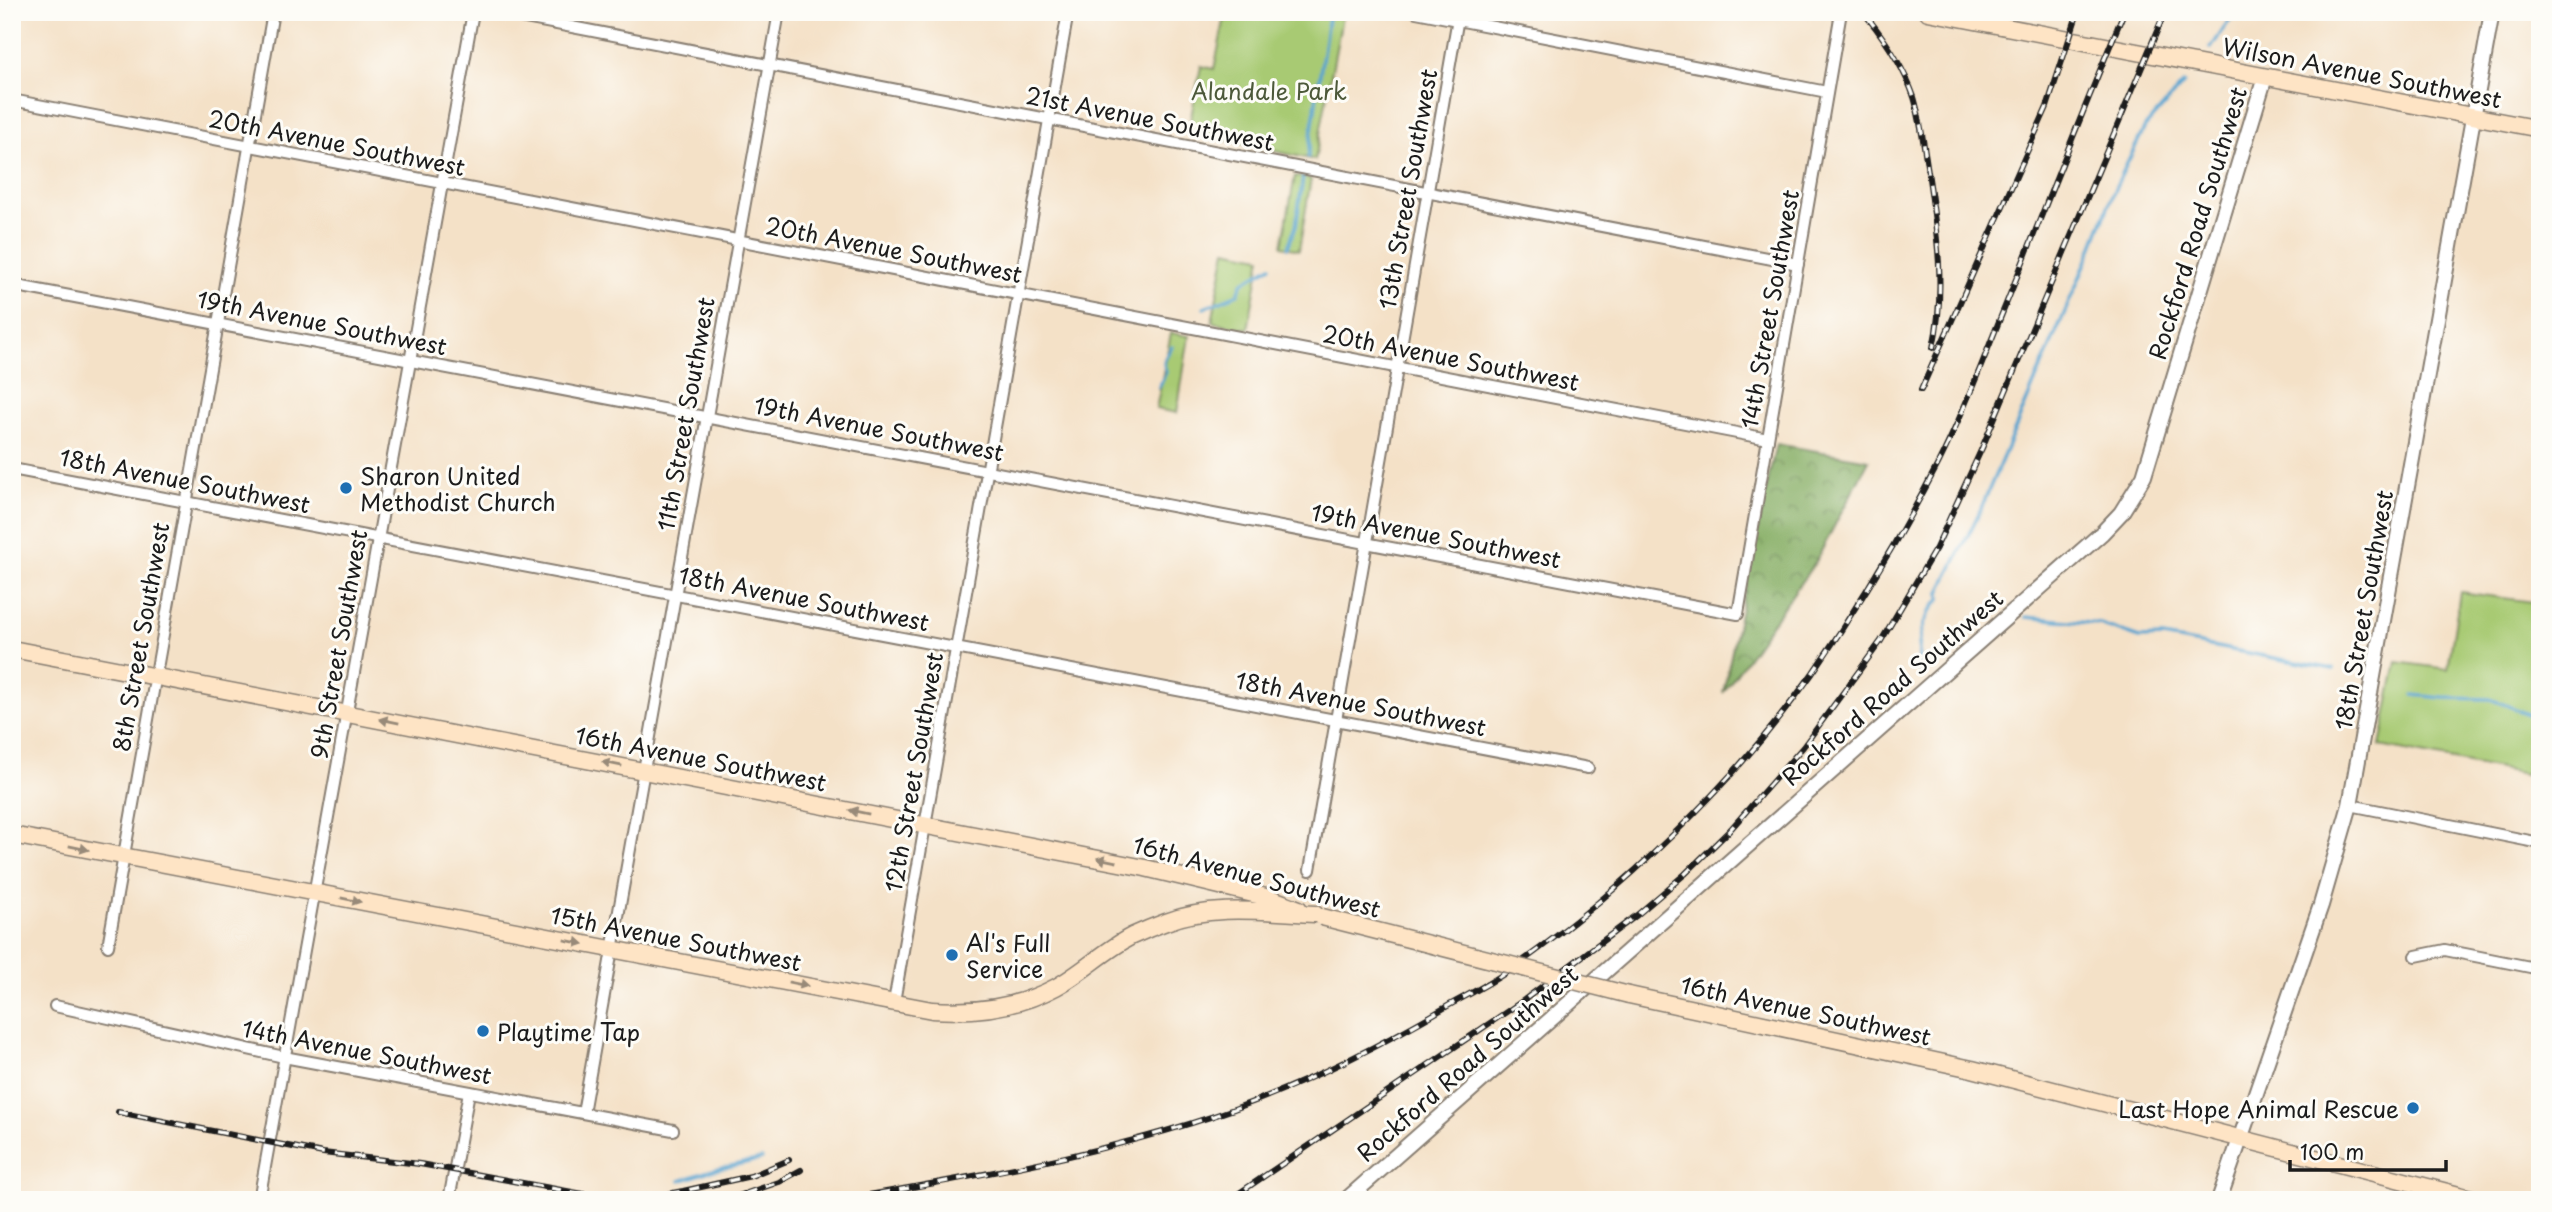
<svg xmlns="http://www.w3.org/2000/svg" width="2552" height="1212" font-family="'Playpen Sans',sans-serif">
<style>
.forest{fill:url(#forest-crowns);stroke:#516540;stroke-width:2}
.park{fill:#a8ca73;stroke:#627348;stroke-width:2}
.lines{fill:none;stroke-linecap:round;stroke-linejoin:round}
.stream{stroke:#56a3cf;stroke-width:3.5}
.minor-casing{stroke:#887e72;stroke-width:14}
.tertiary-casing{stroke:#887e72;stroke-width:18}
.secondary-casing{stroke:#887e72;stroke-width:19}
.minor{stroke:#fff;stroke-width:10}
.tertiary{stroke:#fff;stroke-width:14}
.secondary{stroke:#fee4c5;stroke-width:16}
.rail-casing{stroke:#1c1c1c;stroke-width:6}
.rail{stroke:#fdfcf7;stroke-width:3.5;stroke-dasharray:10;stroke-linecap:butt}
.secondary-bridge-casing{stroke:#887e72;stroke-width:19;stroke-linecap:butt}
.secondary-bridge{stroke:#fee4c5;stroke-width:16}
.oneway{fill:#988a79}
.poi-dot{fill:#1f6fb2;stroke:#fdfcf7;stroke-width:2.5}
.labels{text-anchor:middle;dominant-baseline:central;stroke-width:6;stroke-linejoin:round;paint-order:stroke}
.street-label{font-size:23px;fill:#1c1c1c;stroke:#fdfcf7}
.park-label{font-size:23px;fill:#4d593a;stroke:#fdfcf7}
.poi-label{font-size:23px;fill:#1c1c1c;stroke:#fdfcf7;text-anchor:start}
</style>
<defs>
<pattern id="forest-crowns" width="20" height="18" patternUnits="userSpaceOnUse" patternTransform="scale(1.75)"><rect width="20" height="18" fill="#86ae65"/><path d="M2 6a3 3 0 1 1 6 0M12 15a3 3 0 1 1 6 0" fill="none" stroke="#6d8d52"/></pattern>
</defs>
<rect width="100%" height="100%" fill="#fdfcf7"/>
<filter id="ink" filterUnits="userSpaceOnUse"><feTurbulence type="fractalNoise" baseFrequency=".0143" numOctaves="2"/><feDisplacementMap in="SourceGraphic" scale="14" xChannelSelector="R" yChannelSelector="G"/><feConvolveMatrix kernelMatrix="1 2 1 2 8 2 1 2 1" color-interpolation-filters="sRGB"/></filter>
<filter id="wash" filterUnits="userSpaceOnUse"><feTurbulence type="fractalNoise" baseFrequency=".00686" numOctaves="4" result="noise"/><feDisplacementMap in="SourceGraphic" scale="28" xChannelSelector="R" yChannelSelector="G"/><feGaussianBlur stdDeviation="1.57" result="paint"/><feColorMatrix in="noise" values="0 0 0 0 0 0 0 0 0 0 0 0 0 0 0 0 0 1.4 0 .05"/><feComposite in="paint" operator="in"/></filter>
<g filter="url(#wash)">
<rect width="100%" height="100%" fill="#f4e1c7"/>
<polygon class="forest" points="1776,444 1869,460 1816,561 1723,693"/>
<g class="park">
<polygon points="1226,12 1343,12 1315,160 1188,132 1201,66 1214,69"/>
<polygon points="1295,176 1311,179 1299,250 1282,246"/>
<polygon points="1226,250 1261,257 1248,329 1212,322"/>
<polygon points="1171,333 1189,336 1177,413 1156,409"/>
<polygon points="2460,592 2540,603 2540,758 2536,776 2380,746 2397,662 2448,669"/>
</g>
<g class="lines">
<g class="stream">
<polyline points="2211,48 2235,12"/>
<polyline points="1308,157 1329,12"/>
<polyline points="1288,247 1296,226 1303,177"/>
<polyline points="1204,308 1238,294 1242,283 1271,266"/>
<path d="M1159,387L1166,372C1162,361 1165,357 1172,347"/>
<polyline points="2026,617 2100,624 2140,638 2163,637 2333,669"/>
<path d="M1921,673C1915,649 1921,616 1940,600V592L1979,513L2093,246L2116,186L2145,127L2184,83"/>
<polyline points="2413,695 2443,698 2491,699 2540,719"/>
<polyline points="680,1181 709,1171 762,1159"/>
</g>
</g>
</g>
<g filter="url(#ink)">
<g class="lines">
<defs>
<g id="minor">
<polyline points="494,12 1798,264"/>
<polyline points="1416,12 1827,92"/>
<polyline points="12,100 1768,439"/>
<polyline points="12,285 1738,614 1841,12"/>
<polyline points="12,469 1588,768"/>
<polyline points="2350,805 2540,843"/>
<polyline points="1310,870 1459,12"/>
<polyline points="108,946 273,12"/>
<polyline points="2416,956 2445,950 2540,969"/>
<polyline points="894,1002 1068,12"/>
<polyline points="55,1006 284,1057 673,1130"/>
<polyline points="583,1113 779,12"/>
<polyline points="1350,1196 1370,1200"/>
<polyline points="259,1200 473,12"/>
<polyline points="449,1200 469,1092"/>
</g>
<g id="tertiary">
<polyline points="1346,1200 2102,533 2121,513 2144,476 2265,77"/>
<polyline points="2219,1200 2321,905 2350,805 2492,12"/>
</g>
<g id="secondary">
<polyline points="1928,12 2540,129"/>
<polyline points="12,649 1145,868 1270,898 1299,909"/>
<path d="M12,835L932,1010C976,1013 1017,1008 1056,987C1083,972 1105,950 1132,936C1143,931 1155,926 1166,922C1213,904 1266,912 1315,914"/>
<polyline points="1629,995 1972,1069 2478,1200"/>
</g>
</defs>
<use href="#minor" class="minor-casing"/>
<use href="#tertiary" class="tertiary-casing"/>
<use href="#secondary" class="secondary-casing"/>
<use href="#minor" class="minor"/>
<use href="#tertiary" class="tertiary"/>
<use href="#secondary" class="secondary"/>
<defs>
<g id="rail">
<path d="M1868,18C1887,42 1904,68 1914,97C1921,121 1924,147 1928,172C1937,232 1946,288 1933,348"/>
<polyline points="1921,390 2047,107 2078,12"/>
<polyline points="118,1112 323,1153 420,1164 605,1198 647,1198 683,1191 751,1176 789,1160"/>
<polyline points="727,1200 779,1182 801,1170"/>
<path d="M840,1200C973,1177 1107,1154 1234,1109C1308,1082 1378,1047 1446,1007C1467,995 1490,984 1511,969C1621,893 1735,783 1812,674C1858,607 1900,537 1938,464C1963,415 1983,360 2004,309C2044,210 2083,110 2124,12"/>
<polyline points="1229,1200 1524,1000 1637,915 1685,874 1729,831 1803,747 1881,641 1936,548 1982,448 2165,12"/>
</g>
</defs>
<use href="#rail" class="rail-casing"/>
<use href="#rail" class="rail"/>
<defs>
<polyline id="secondary-bridge" points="1322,917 1629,995"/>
</defs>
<use href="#secondary-bridge" class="secondary-bridge-casing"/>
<use href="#secondary-bridge" class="secondary-bridge"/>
</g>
<defs><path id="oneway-solid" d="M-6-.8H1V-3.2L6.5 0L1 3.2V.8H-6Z" transform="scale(1.75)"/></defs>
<g class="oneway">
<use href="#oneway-solid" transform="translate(389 721) rotate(-169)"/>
<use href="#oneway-solid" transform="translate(612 764) rotate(-169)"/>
<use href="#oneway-solid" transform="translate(859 812) rotate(-169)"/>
<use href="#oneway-solid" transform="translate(79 848) rotate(11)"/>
<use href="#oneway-solid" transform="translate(1107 860) rotate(-169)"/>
<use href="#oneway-solid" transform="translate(351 900) rotate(11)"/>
<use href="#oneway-solid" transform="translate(574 942) rotate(11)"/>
<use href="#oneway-solid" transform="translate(798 984) rotate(11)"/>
</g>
</g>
<g class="poi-dot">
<circle cx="346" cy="488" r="7"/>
<circle cx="952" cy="955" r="7"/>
<circle cx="483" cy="1031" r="7"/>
<circle cx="2413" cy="1108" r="7"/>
</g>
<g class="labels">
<g class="street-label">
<text transform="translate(2362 72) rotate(11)">Wilson Avenue Southwest</text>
<text transform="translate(1150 118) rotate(11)">21st Avenue Southwest</text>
<text transform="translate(337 142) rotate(11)">20th Avenue Southwest</text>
<text transform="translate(1407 189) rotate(-80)">13th Street Southwest</text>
<text transform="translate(2197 223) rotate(-73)">Rockford Road Southwest</text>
<text transform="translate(894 249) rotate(11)">20th Avenue Southwest</text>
<text transform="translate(1769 309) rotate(-80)">14th Street Southwest</text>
<text transform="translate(322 322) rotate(11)">19th Avenue Southwest</text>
<text transform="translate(1451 357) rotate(11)">20th Avenue Southwest</text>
<text transform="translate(685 414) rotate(-80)">11th Street Southwest</text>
<text transform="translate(879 428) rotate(11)">19th Avenue Southwest</text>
<text transform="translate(185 480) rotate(11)">18th Avenue Southwest</text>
<text transform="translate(1436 535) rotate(11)">19th Avenue Southwest</text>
<text transform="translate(804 598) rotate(11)">18th Avenue Southwest</text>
<text transform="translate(2363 610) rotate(-80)">18th Street Southwest</text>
<text transform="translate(140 637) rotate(-80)">8th Street Southwest</text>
<text transform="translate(338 644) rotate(-80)">9th Street Southwest</text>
<text transform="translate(1892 687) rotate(-41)">Rockford Road Southwest</text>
<text transform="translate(1361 703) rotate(11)">18th Avenue Southwest</text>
<text transform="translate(701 758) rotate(11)">16th Avenue Southwest</text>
<text transform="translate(913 772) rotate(-80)">12th Street Southwest</text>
<text transform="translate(1257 876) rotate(15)">16th Avenue Southwest</text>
<text transform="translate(676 938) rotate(11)">15th Avenue Southwest</text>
<text transform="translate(1806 1010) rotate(12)">16th Avenue Southwest</text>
<text transform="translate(367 1051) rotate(11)">14th Avenue Southwest</text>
<text transform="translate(1467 1063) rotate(-41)">Rockford Road Southwest</text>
</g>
<g class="park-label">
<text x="1269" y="90">Alandale Park</text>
</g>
<g class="poi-label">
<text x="360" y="475">Sharon United<tspan x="360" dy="26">Methodist Church</tspan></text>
<text x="966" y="942">Al's Full<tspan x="966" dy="26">Service</tspan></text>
<text x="497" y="1031">Playtime Tap</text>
<text x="2399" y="1108" text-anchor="end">Last Hope Animal Rescue</text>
</g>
</g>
<rect width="2552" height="1212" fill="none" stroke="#fdfcf7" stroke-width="42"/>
<path d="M2290 1160v10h156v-10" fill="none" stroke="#1c1c1c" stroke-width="3.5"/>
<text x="2300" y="1160" font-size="21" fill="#1c1c1c" stroke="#fdfcf7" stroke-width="5" paint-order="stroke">100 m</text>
</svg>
